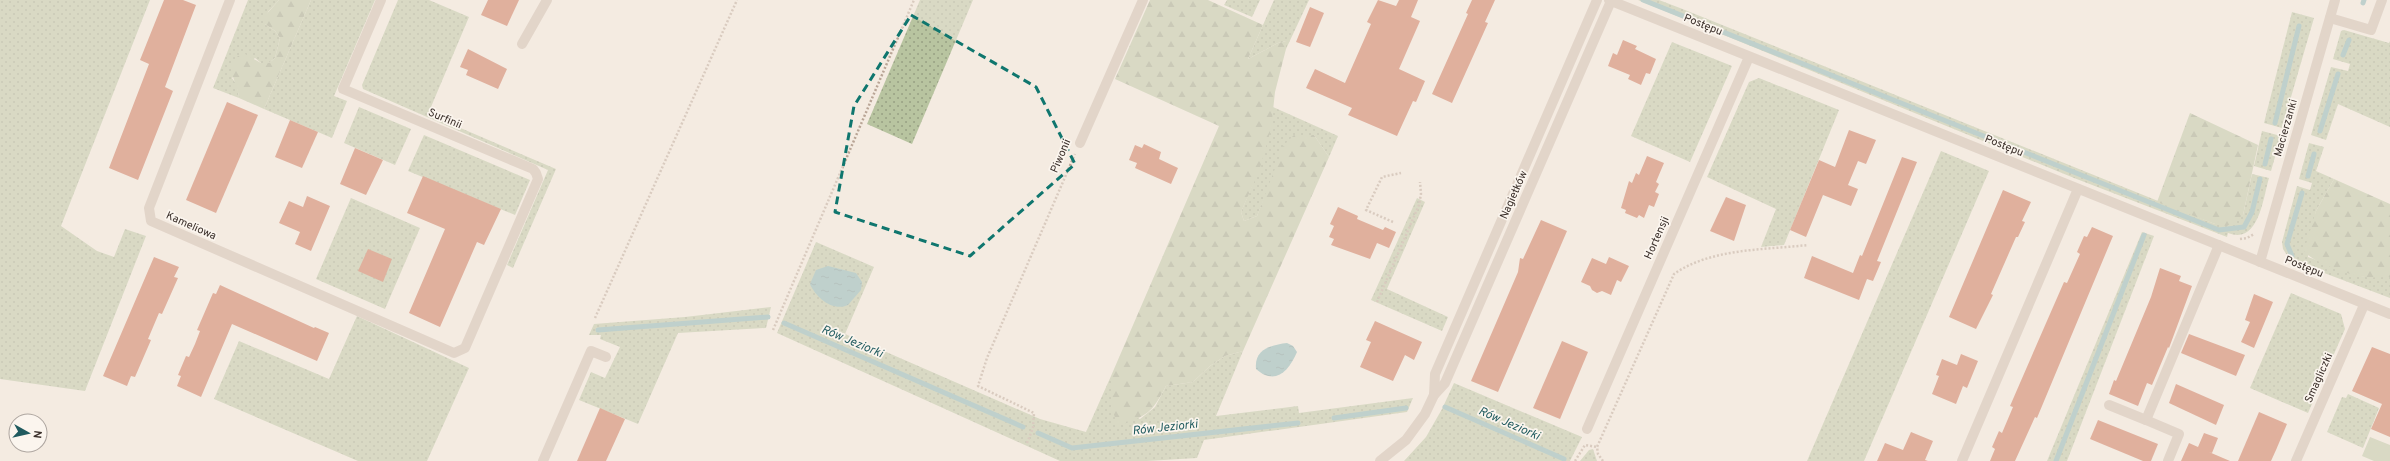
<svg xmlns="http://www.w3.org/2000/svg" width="2390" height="461" font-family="Overpass,sans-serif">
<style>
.grass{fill:url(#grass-dots)}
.forest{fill:url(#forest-firs)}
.pitch{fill:#b8c4a0}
.water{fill:url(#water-ripples)}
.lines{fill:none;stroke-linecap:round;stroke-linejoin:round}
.stream{stroke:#7fb0b2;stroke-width:5}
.building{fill:#c8694b}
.path{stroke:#b9a596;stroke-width:2.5;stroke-dasharray:2 2;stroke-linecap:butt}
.service{stroke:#cdbbac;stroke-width:10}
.minor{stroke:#cdbbac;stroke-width:10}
.marked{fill:none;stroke:#0f766e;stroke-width:3;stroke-dasharray:8 5;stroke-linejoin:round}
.labels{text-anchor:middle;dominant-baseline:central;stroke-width:3.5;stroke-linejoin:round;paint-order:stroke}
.street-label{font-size:11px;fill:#3b302b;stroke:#fbf5ee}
.water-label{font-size:12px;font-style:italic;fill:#1f5a5e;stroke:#fbf5ee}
</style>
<defs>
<pattern id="grass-dots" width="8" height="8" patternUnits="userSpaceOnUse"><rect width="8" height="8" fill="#b8c4a0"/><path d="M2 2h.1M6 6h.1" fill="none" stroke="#97a083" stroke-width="1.8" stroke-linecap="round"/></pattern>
<pattern id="forest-firs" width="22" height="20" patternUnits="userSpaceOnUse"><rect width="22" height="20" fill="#b8c4a0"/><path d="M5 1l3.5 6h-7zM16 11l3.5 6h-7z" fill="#97a083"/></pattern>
<pattern id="water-ripples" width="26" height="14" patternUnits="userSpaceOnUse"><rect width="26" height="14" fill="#7fb0b2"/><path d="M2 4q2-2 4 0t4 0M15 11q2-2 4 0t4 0" fill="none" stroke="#699091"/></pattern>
</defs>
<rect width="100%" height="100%" fill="#f4ebe1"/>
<g class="grass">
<polygon points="0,0 150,0 61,226 97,251 114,257 125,229 146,236 85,391 0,379"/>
<polygon points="248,0 279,0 268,12 265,24 275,31 280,38 275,58 269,63 261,63 255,58 232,78 237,85 239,98 213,88"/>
<polygon points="311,0 375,0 334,96 347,101 332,138 264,109"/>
<polygon points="398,0 429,0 469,17 428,114 556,169 513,268 507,265 548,170 363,89 362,85"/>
<polygon points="920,0 973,0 912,144 867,124"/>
<polygon points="1227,0 1260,0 1252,17 1224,5"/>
<polygon points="1274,0 1309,0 1286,49 1286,41 1278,43 1248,59"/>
<path d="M1638,0H1659L1680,8L2215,224L2243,215L2252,174L2269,178C2263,198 2259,245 2228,233L2227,237L2074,178Z"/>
<polygon points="2292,12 2314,18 2282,128 2264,123"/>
<polygon points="2344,30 2389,43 2390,41 2390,127 2338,104 2326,140 2311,135 2331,67 2348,71 2350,64 2333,59 2341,31"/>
<polygon points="1672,42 1732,66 1690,162 1631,136"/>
<polygon points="1759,78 1839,110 1784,245 1761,247 1776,209 1707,177 1749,82"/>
<polygon points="359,107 411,129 395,165 344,143"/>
<path d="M1273,107L1338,136L1329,157L1314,135L1264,199L1257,216L1244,221L1241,212C1256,178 1269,145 1273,107Z"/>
<polygon points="2262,131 2281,136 2271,171 2254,166"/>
<polygon points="424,135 530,180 515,215 408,171"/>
<polygon points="2309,143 2324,147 2316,171 2334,179 2316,211 2308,257 2364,277 2390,277 2390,298 2290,260 2283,249 2282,242 2297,186 2310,190 2312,183 2299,179"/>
<polygon points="1941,151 1989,171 1864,461 1807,461"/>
<polygon points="351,198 420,228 385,309 316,279"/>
<polygon points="1417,198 1425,202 1387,289 1448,317 1442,331 1371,300"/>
<polygon points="2142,232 2154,236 2067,461 2047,461"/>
<polygon points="816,242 874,267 845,334 1040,419 1086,432 1111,376 1111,406 1140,419 1155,407 1166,386 1193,382 1210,366 1225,356 1243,351 1216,416 1298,406 1299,413 1413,398 1407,412 1204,440 1197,458 1147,461 1060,461 777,333"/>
<polygon points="2291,293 2341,314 2345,329 2308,413 2250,388"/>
<polygon points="771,307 766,328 678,333 638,424 579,400 591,372 605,378 620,347 600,339 601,335 589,335 594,324 685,317"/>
<polygon points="357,316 469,368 427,461 358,461 214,399 239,341 329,379"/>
<polygon points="1454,383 1582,437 1570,461 1404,461 1426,437 1442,409"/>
<polygon points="2348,394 2379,408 2363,448 2327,432 2342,397 2346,398"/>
<polygon points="1593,449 1597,461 1580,461 1589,450"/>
</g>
<g class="forest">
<path d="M279,0H311L264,109L239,98C238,83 224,69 238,56L245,54L261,63H269L275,58L280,38L275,31L265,24L263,18Z"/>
<path d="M1150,0H1208L1263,25L1248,59L1278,43L1286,41V49L1275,92L1271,129L1259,171L1241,212L1244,221L1257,216L1284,145L1294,135H1314L1329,157L1243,351L1225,356L1210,366L1193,382L1166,386C1152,413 1147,416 1118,426L1111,406V376L1219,126L1115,79Z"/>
<polygon points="2190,113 2258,145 2243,215 2227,226 2215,224 2157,202"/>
<path d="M2334,179L2390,204V277C2382,277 2373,278 2365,277C2351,276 2312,262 2304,251L2316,211Z"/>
</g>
<polygon class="pitch" points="2370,437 2390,445 2390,461 2374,461 2362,456"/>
<g class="water">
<path d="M828,266L856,273L862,282L861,290L848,305C833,312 816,298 810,284L816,270Z"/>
<path d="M1287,343L1293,346L1297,352C1289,371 1275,386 1256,369C1254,349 1271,345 1287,343Z"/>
</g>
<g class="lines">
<g class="stream">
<polyline points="1643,0 2219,230 2244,227 2252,212 2260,179"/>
<polyline points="2363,3 2364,0"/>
<polyline points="2343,55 2349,40"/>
<polyline points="2275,123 2299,26"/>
<polyline points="2320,131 2338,74"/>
<polyline points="2265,164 2271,139"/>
<polyline points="2308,176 2314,154"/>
<polyline points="2292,256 2287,244 2302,193"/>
<polyline points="784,323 1023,427"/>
<polyline points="598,330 768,317"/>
<polyline points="1445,407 1564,459"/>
<polyline points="1334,418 1406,408"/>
<polyline points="1038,433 1072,448 1298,423"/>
<polyline points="2056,461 2144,235"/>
</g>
</g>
<g class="building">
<polygon points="164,0 183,0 196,5 165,87 173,91 138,180 109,168 149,64 140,60"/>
<polygon points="488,0 519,0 507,26 481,15"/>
<polygon points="1378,0 1396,6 1399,0 1418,0 1411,17 1420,21 1399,69 1425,81 1416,102 1413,101 1397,136 1348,115 1352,108 1306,88 1315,69 1345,83 1371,24 1367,22"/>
<polygon points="1472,0 1495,0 1485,22 1488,23 1452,103 1432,94 1468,14 1466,13"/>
<polygon points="1310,7 1324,13 1310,47 1296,42"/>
<polygon points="1623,40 1637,46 1635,49 1656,59 1650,74 1646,73 1641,85 1628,79 1630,75 1608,66 1613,53 1617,55"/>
<polygon points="468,49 507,69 498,89 466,75 468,70 460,67"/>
<polygon points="227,102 258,115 216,213 186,200"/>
<polygon points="290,120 318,132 302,168 275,157"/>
<polygon points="1849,130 1876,140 1866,164 1858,161 1848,185 1858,189 1851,206 1823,195 1806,237 1790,230 1819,160 1835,167"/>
<polygon points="1144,144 1161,152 1159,159 1178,168 1171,184 1135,168 1137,163 1129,160 1135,145 1142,148"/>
<polygon points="355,148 383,160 366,195 340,184"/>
<polygon points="1647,156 1664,163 1656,182 1659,184 1655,192 1659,194 1654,207 1649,205 1644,218 1639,215 1637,218 1625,213 1626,210 1621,208 1629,181 1632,183 1636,173 1639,175"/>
<polygon points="1902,157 1917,162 1877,261 1881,262 1873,281 1867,279 1859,300 1804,278 1812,256 1853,273 1860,255 1862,256"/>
<polygon points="423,176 501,209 484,245 477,242 440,327 409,313 445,229 407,213"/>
<polygon points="2003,190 2031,202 2022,221 2025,222 2018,237 2016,237 1991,294 1993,295 1976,329 1949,317"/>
<polygon points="307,196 330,206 311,251 295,244 300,232 279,223 289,201 303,207"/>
<polygon points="1726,197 1746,205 1734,241 1710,231"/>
<polygon points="1338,207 1358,216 1357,219 1383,230 1385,227 1396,232 1389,248 1377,243 1370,259 1331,245 1334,239 1329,237 1334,226 1330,224"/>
<polygon points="1541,220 1567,231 1498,392 1471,381 1518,272 1520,258 1523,259"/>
<polygon points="2092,227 2113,236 2037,418 2035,417 2015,461 1990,461 1995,449 1992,447 1999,431 2002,433 2013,407 2010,406 2043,330 2064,282 2067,283 2080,254 2077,252 2084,236 2087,237"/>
<polygon points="368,249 392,259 383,282 358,271"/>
<polygon points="154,257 179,267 174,277 178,278 162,314 159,313 148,339 151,340 135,377 131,376 127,386 103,376"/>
<polygon points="1609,257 1629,266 1621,282 1617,280 1611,295 1602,291 1597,293 1592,290 1590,286 1581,282 1592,258 1606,264"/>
<polygon points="2160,268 2181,276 2179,281 2192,286 2169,348 2168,347 2152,385 2147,383 2138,406 2109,394 2114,380 2116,381 2151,297"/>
<polygon points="220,285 314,328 315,327 329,333 317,361 232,324 201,397 177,386 181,376 178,375 186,356 189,357 195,344 200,331 197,330 213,293 216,294"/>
<polygon points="2254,294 2273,302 2254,348 2241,342 2250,322 2245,320"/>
<polygon points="1375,321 1422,342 1414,360 1405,355 1393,381 1360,367 1371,342 1366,340"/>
<polygon points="2189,334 2245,355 2236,376 2181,353"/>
<polygon points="1562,341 1588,352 1560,419 1533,408"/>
<polygon points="2372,347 2390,354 2390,437 2371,429 2382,404 2352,391"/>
<polygon points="1961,354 1978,361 1967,388 1963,386 1956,404 1932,394 1939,376 1936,375 1942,359 1957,365"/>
<polygon points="2176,384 2224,405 2216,425 2169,403"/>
<polygon points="600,408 625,419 606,461 577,461"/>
<polygon points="2259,412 2287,424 2276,450 2271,461 2238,461"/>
<polygon points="2098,420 2158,444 2151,461 2143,461 2090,439"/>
<polygon points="1911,432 1933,441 1925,460 1928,461 1877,461 1885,443 1903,450"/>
<polygon points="2204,433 2218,438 2212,453 2209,452 2230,461 2181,461 2189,443 2198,447"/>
</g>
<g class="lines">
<g class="path">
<polyline points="1393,222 1366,210 1382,177 1401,173"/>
<polyline points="2240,239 2247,238 2254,234"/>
<polyline points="1377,302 1419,205 1421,194 1420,182"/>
<polyline points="595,318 737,0"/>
<polyline points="773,330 914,0"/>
<polyline points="1027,443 1033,428 1034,413 978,386 987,358 1075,154"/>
<polyline points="1575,461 1585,445 1597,447"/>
<path d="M1603,461L1598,454L1597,447L1674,274C1711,248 1765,250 1808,245"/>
</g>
<g class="service">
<polyline points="522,44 547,0"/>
<polyline points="2109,405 2146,420"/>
<polyline points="543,461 591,351 606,357"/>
<polyline points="1962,461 2078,189"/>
<polyline points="2168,461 2179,434 2146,420 2219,245"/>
</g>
<g class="minor">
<polyline points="230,0 149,208 151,221 454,353 465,348 538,179 536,173 533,169 343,89 381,0"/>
<polyline points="1609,0 2390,314"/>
<polyline points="2330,18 2371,30 2382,0"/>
<polyline points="1080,143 1143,0"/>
<polyline points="2260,262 2335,0"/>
<polyline points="1434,395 1435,374 1597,0"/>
<polyline points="1587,429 1749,57"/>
<polyline points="1380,461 1406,440 1425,414 1434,395 1445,383 1611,1"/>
<polyline points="2296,461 2364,305"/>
</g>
</g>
<path d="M0 0H2390V461H0ZM911,15L1036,87L1075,164L970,256L835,212L854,106Z" fill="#f4ebe1" fill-opacity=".55" fill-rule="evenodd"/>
<path class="marked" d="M911,15L1036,87L1075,164L970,256L835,212L854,106Z"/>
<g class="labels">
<g class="street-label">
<text transform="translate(1703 25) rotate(22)">Postępu</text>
<text transform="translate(445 119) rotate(23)">Surfinii</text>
<text transform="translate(2286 128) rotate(-74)">Macierzanki</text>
<text transform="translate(2004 146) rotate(22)">Postępu</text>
<text transform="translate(1061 156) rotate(-67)">Piwonii</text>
<text transform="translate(1514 195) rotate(-66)">Nagietków</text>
<text transform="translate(191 226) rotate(24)">Kameliowa</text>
<text transform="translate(1657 238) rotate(-66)">Hortensji</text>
<text transform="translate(2304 267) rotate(22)">Postępu</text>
<text transform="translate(2319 378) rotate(-66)">Smagliczki</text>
</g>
<g class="water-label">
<text transform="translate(852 342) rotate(23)">Rów Jeziorki</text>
<text transform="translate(1509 424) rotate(24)">Rów Jeziorki</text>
<text transform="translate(1165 428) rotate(-6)">Rów Jeziorki</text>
</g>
</g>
<g transform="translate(28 433) rotate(98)"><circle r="19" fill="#fbf5ee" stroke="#aea6a0"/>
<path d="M0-3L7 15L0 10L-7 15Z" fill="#1f5a5e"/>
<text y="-6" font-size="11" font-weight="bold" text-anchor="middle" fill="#3b302b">N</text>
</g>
</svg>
